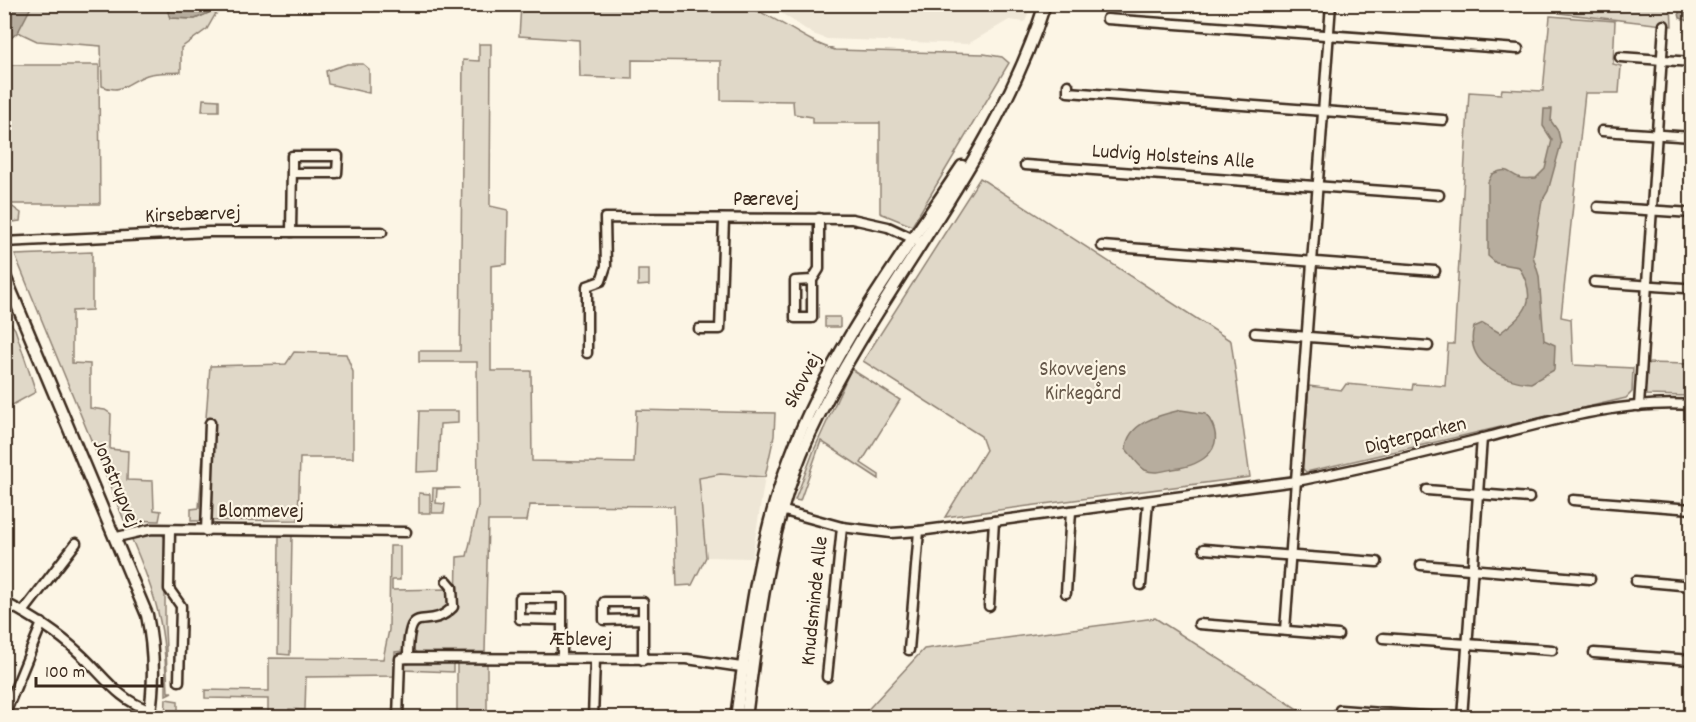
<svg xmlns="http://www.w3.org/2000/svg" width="1696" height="722" font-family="Dekko,sans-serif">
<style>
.built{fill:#eee6d6}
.green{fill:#e0d8c8;stroke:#8e8173;stroke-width:1.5}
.water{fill:#b7ad9e;stroke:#85796b;stroke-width:1.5}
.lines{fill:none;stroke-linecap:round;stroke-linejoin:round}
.street-casing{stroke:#3b2a1e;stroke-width:13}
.secondary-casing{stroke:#3b2a1e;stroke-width:15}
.street{stroke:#fcf5e5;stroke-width:8}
.secondary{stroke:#fcf5e5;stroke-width:10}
.labels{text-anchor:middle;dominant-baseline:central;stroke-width:4.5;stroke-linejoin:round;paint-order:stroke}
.street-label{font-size:21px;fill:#3b2a1e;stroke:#fcf5e5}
.park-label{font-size:21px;fill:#645648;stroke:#fcf5e5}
</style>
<rect width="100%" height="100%" fill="#fcf5e5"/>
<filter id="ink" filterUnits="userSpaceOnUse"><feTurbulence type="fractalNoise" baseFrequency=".0167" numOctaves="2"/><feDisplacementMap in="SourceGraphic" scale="12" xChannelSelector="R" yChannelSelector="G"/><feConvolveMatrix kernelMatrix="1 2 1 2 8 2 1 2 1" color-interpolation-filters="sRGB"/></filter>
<g filter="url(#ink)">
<g class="built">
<polygon points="769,5 1031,4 1031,5 1025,22 1009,20 968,44 827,39 813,34"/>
<polygon points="720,474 765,477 752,558 706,557 699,478"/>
</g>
<g class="green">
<path d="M5,5H166L170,18L195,19L208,13L212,5H229L215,15L207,29L181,48V72C170,73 157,72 147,75C129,81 122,95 102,86L101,46L37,41L18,32L5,43Z"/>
<path d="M521,5H739C775,13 800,40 835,50L984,54L1002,57L1009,63L912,226L880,213V123H812V117L794,114L793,101L721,100V61L632,60V79L580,77L579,40L519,36Z"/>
<polygon points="1562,5 1671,5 1672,26 1559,13"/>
<polygon points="1550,16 1615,21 1613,64 1621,66 1619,93 1585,93 1561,317 1571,319 1573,365 1633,368 1632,392 1626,398 1306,472 1302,468 1309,386 1342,390 1346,384 1412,390 1413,384 1445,386 1448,344 1454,344 1469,92 1501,94 1502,89 1543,91"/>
<polygon points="479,44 491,44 490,206 508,210 507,264 491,266 491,371 531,371 532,461 634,463 636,410 775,413 774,436 765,477 720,474 699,478 706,557 692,585 677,586 674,506 530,505 527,521 488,521 485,652 417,653 412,649 412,630 416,626 456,612 457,557 467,556 478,506 477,362 419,362 419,351 460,351 463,60 479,61"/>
<polygon points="347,64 363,64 369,69 369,93 328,84 326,71"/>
<polygon points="10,65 99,65 100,204 11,204"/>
<polygon points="5,79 10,205 21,213 20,221 5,223"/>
<polygon points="203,99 219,100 219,111 202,111"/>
<polygon points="980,178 1231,341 1250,477 945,517 986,450 981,436 863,361"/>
<polygon points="92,252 92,310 72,311 72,363 90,364 90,408 105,410 111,414 110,449 128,451 127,480 153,481 154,510 161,511 159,521 124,520 15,255"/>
<polygon points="638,270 649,270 649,285 638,286"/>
<polygon points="4,314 15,329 36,392 5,409"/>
<rect x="825" y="317" width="15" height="10"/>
<polygon points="294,352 346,354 353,372 353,458 300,458 298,520 191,521 191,509 199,508 210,366 286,364"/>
<polygon points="1644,363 1691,364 1691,396 1644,395"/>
<polygon points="851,369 900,400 861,463 879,475 879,479 821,441 800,501 795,500 814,450"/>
<polygon points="419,411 458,411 458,423 440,424 438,471 417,472"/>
<polygon points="433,488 460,488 437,489 436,503 445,504 444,513 432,513"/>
<polygon points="419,493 430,494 430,513 419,513"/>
<path d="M161,533L165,538V628L168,692H172L166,695C167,629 156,595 130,535Z"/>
<polygon points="279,535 292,535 290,655 278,654"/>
<polygon points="390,546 400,546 400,580 392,580 392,590 449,589 449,607 446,610 414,618 407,623 404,651 395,652 395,676 306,677 305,710 289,709 289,717 268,717 268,699 205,698 205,690 269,691 269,658 383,659 389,630"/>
<polygon points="1155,618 1310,717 861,717 924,649"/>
<polygon points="406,661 453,661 453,672 403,670"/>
<polygon points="457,662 487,662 487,717 457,718"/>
<polygon points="166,699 178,701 178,717 165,717"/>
<polygon points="1468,713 1542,717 1467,717"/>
</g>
<g class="water">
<polygon points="5,4 32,5 18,32 5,43"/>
<polygon points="166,5 166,4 212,5 209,13 195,19 170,18"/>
<polygon points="1677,5 1691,5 1691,22 1680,18"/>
<path d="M1544,109H1552L1551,121L1558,131L1561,144L1548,191L1542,201L1533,256L1539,276L1544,340L1555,345L1554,370L1531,383C1501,381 1464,361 1474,327L1483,323L1500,333C1526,313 1539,301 1519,267L1496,263L1488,256V182L1492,174C1510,167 1506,172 1520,178C1524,179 1531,178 1536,178L1545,169L1552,140L1543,126Z"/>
<path d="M1181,410L1206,414C1230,447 1204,465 1173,469C1164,471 1154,474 1145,470C1138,466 1132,456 1126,449C1127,423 1159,415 1181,410Z"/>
</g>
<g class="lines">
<defs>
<g id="street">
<polyline points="1107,19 1518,49"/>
<polyline points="1620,57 1692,62"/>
<polyline points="1068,85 1068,92 1443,120"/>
<polyline points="1602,131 1692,137"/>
<polyline points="1025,165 1439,195"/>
<polyline points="1598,207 1692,213"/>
<polyline points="291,232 292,164 292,156 338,156 337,173 292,173"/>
<polyline points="4,242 209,232 382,232"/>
<polyline points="1102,246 1435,271"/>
<polyline points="812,280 795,281 795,318 812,318 812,280 819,269 819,218"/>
<polyline points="1594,282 1684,288"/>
<polyline points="699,329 720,329 724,219"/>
<polyline points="1255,333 1428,346"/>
<polyline points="587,353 587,286 601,281 606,266 605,218 852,219 888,227 918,241"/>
<polyline points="1639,406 1664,25"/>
<polyline points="1427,490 1529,498"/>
<polyline points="1573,500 1692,509"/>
<path d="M777,509L842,527L891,533L919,531L1296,481C1361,469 1425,453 1488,437C1553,420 1624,400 1692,405"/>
<polyline points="170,530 169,589 181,606 179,681"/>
<polyline points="206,531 210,423"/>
<polyline points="117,537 152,529 406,532"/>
<polyline points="1204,549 1377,562"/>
<polyline points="1421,565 1590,579"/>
<polyline points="1636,581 1692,586"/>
<polyline points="1141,585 1148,501"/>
<polyline points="1066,593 1071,511"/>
<path d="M4,602C31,616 56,631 78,652C102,673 118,701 150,710"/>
<polyline points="989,606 994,521"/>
<polyline points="23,612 76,543"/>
<polyline points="561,620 520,619 520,598 562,598 562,658"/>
<polyline points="1199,624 1338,635"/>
<polyline points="1285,630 1331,4"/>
<polyline points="1383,638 1552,650"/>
<polyline points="909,650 919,531"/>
<polyline points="1594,653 1692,660"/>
<path d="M408,658C408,596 426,635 453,607L452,587L447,581"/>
<polyline points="643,660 643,602 604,602 604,620 643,619"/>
<polyline points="827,677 842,527"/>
<polyline points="1340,710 1452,718"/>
<polyline points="4,716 42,623"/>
<polyline points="398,718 400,659 408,658 687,659 748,668"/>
<polyline points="573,718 593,717"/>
<polyline points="593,718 595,659"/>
<polyline points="1462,718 1482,438"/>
</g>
<g id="secondary">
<path d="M4,274L147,615C154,649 155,683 149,718"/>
<path d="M736,718C748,630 758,543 789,460C829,353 899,260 962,166"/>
<path d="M746,718C758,623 769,521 810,434C879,286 995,163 1045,4"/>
</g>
</defs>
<use href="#street" class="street-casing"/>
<use href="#secondary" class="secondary-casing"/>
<use href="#street" class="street"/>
<use href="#secondary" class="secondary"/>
</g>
</g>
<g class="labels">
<g class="street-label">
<text transform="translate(1173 158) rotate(4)">Ludvig Holsteins Alle</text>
<text x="766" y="201">Pærevej</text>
<text transform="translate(193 216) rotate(-2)">Kirsebærvej</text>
<text transform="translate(804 381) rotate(-63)">Skovvej</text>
<text transform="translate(1416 437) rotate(-14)">Digterparken</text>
<text transform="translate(115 484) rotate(67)">Jonstrupvej</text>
<text x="261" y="513">Blommevej</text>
<text transform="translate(816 601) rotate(-84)">Knudsminde Alle</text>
<text transform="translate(581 641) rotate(1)">Æblevej</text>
</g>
<g class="park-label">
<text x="1083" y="371">Skovvejens<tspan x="1083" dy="24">Kirkegård</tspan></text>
</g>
</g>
<rect width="1696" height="722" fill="none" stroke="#fcf5e5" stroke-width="24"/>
<rect x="12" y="12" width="1672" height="698" fill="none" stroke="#3b2a1e" stroke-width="2" filter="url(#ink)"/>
<path d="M36 677v9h126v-9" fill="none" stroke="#3b2a1e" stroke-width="3"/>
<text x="45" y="677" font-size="18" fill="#3b2a1e" stroke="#fcf5e5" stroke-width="4.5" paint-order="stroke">100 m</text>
</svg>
